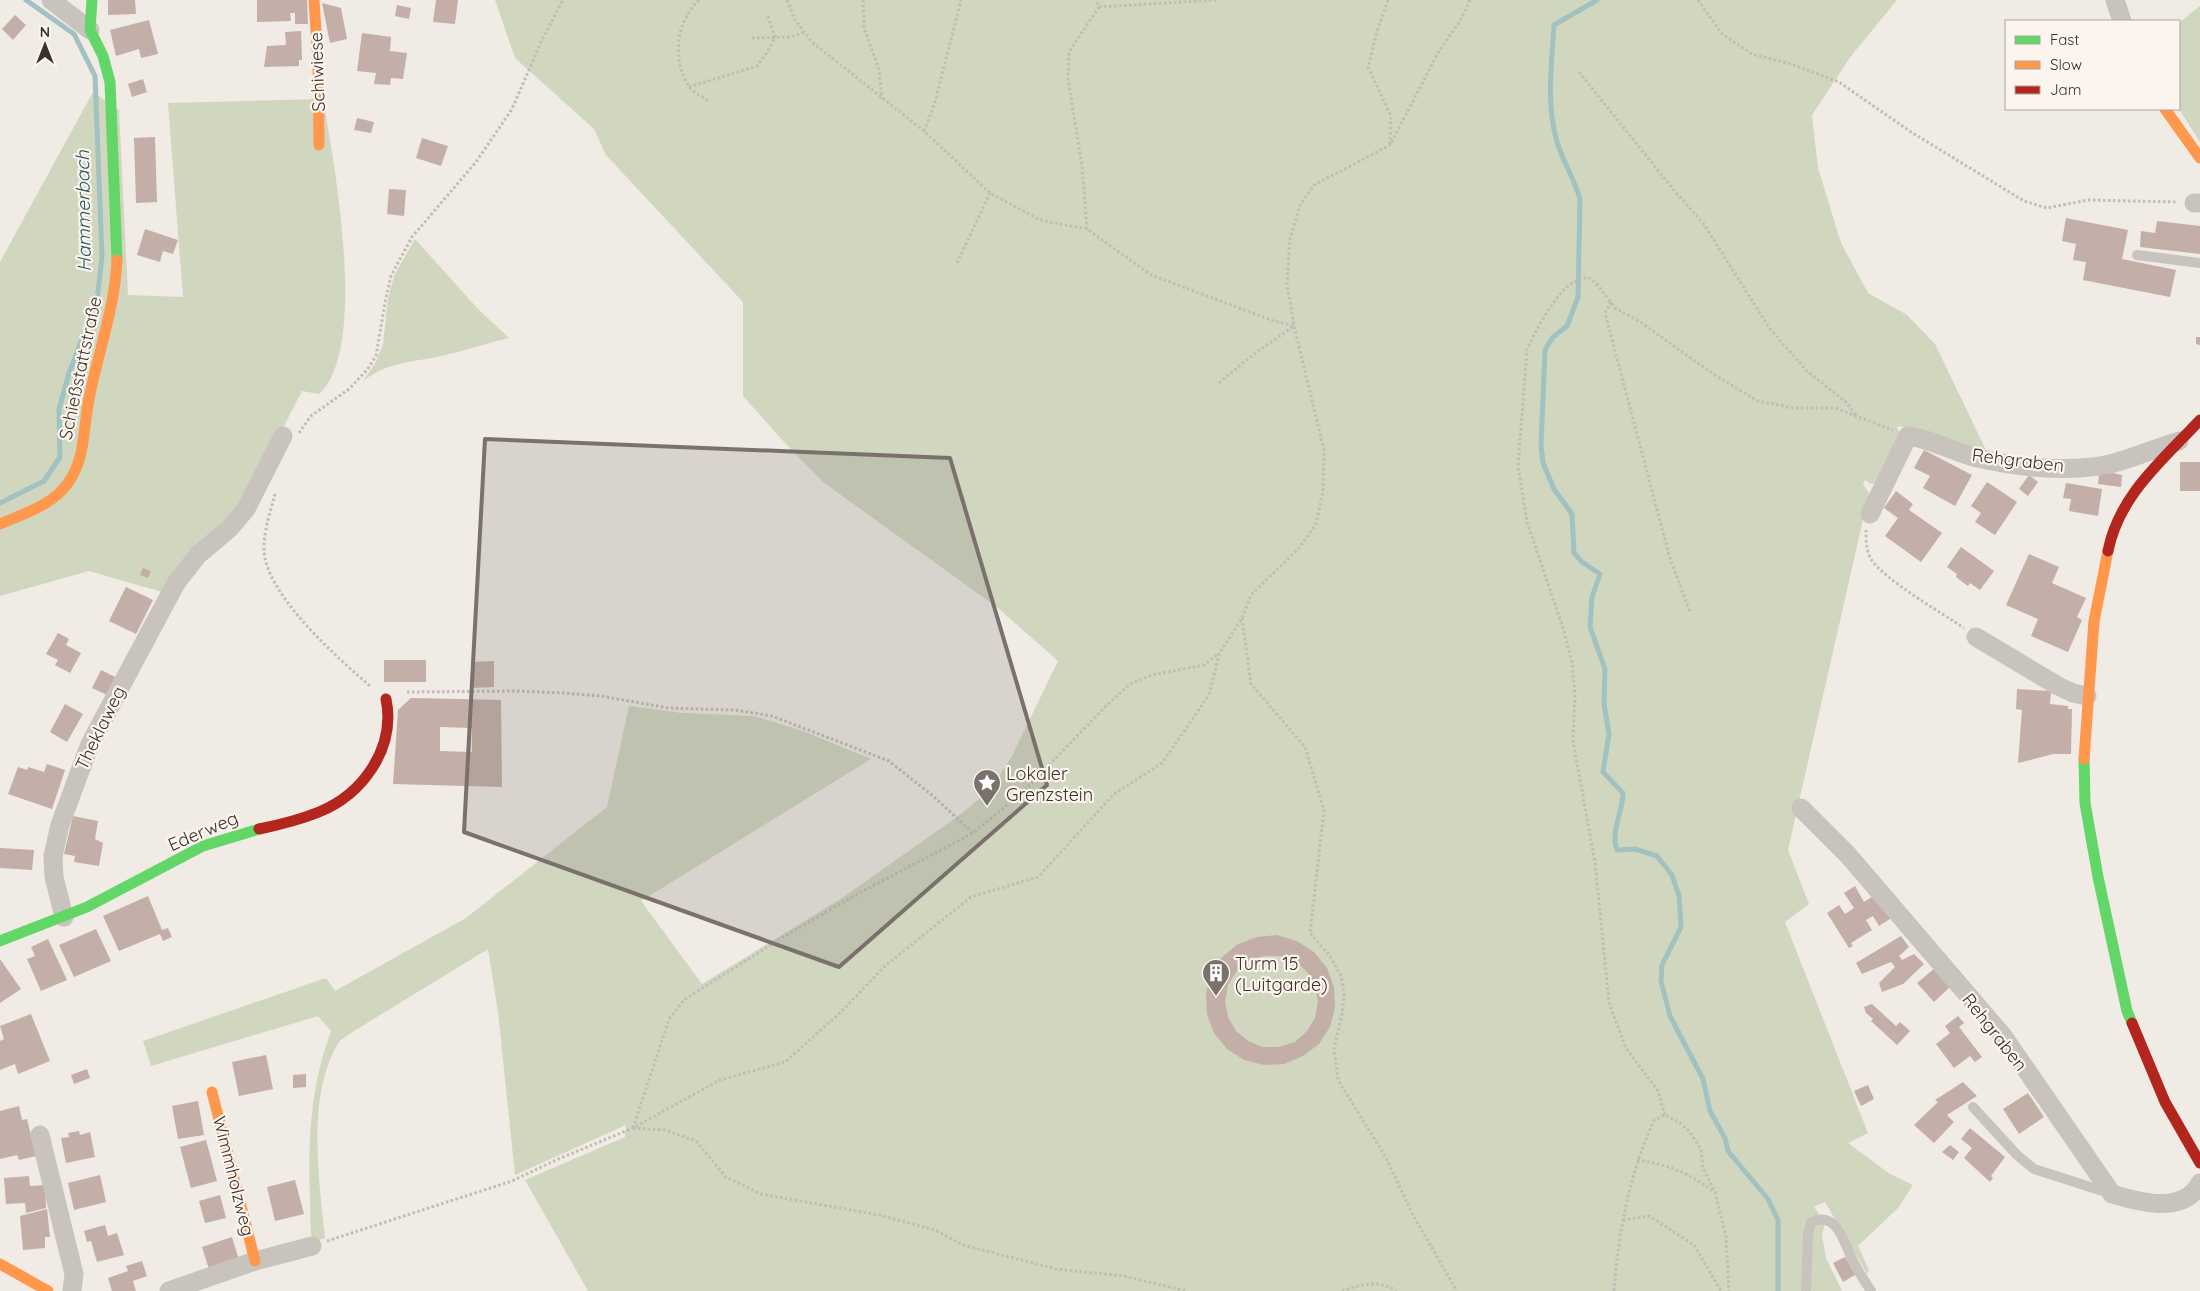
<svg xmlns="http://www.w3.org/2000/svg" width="2200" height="1291" font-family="Quicksand,sans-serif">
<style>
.green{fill:#d1d6bf}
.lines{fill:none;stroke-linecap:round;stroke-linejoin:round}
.stream{stroke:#a1c2c1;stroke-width:5}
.building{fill:#c3afa7;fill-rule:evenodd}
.path{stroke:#c2bbb6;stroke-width:3;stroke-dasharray:2.5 2.5;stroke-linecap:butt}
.lane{stroke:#c9c3be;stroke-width:10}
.street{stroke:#c9c3be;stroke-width:19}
.fast{stroke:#63d668;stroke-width:11}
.slow{stroke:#ff974d;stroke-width:11}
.jam{stroke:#b3261e;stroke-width:11}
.marked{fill:#7a716c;fill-opacity:0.2;stroke:#7a716c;stroke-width:4;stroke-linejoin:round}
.labels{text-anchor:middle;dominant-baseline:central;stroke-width:4.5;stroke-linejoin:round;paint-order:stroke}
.street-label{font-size:18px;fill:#3b302b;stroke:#fbf5ee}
.poi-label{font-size:18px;fill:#3b302b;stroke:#fbf5ee;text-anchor:start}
.water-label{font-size:19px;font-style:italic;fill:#1f5a5e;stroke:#fbf5ee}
</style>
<rect width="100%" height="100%" fill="#f0ebe5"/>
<g class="green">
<path d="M495,0H1897L1851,56L1812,115L1818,168L1841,243L1868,293L1907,315L1935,344L1986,450L1983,452L1900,426L1897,427L1898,430L1904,434L1876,483L1871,484L1865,480L1863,484L1869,493L1788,850L1809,904L1785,922L1868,1133L1848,1143L1890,1174L1913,1185L1898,1208L1858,1246L1869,1270L1867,1274L1825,1202L1814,1207L1825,1223L1822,1235L1826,1258L1842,1291H588L525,1180L625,1137L626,1125L515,1175L498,1012L488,949L354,1031C349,1035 340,1039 337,1045C307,1096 319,1182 325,1238L313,1242C309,1230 311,1214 310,1201C308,1141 310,1088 331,1031L318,1016L151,1066L143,1041L326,978L335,991L466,918L607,807L629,706L682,713L754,716L803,731L871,759L641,901L702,984L842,898L957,817L989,791L1011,758L1058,661L998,608L823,482L784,442L743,396V302L606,155L594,129L515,58Z"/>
<polygon points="2200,6 2200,142 2179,109 2179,23"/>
<path d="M93,92L119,110L128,295L183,297L168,103L323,99C334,162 369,349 319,394L302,391L251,490L162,592L89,571L0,596V262Z"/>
<path d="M415,239L478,309L509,338C488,343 467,350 446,355C413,363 391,360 363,381L376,362L383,344L388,298L394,276Z"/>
</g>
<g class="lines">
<g class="stream">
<path d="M1597,0L1554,25C1552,62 1546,101 1556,138C1561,159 1574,177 1580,199L1578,297L1567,326L1553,337L1545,350L1541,445L1543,463L1554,489L1572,514L1574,553L1582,562L1600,574L1592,597L1590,627L1605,669L1604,704L1609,734L1603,772L1623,793C1623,811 1610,833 1617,850L1635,849L1657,856L1672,875L1679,896L1681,927L1662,965L1661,981L1670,1016L1703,1079L1710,1111L1725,1138L1728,1151L1768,1199L1778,1220V1291"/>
<polyline points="0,503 44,481 60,457 59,409 69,373 97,301 102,256 95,76 74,34 26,0"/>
</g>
</g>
<g class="building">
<polygon points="108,0 135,0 136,14 108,15"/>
<polygon points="257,0 307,0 308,24 295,24 295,13 290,13 291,21 257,22"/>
<polygon points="436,0 458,0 455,24 433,22"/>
<polygon points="322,3 341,8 347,39 330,43"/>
<polygon points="397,5 411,8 409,19 395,16"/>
<polygon points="15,15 26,25 13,40 2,29"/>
<polygon points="149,20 158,54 141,58 139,49 116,56 110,30"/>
<polygon points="301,31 302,60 299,60 299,66 264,67 267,46 286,45 285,32"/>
<polygon points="362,33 391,37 390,51 407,53 403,79 391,78 390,85 374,84 376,73 357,71"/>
<polygon points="143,79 147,92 132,97 128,84"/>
<polygon points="357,118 374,122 371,133 354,130"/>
<polygon points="155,137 157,202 136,203 134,138"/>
<polygon points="422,138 448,146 441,166 416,158"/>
<polygon points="389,189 406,190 404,216 387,214"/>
<polygon points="2066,218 2128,230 2122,259 2176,270 2170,297 2083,280 2086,262 2073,260 2076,244 2062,241"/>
<polygon points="2157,221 2200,226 2200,254 2140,247 2141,231 2155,233"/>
<polygon points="145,229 178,240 173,254 163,251 160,262 137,255"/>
<polygon points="2196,337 2200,337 2200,345 2196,344"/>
<polygon points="1924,450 1972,475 1955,506 1923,488 1930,476 1914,468"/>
<rect x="2180" y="462" width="20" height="29"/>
<polygon points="2113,473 2122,475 2121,487 2098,484 2099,474"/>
<polygon points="2029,475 2038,482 2028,496 2019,489"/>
<polygon points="1987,482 2017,502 1995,535 1975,522 1981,513 1971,506"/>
<polygon points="2066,483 2102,489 2098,516 2069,511 2071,499 2063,498"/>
<polygon points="1896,491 1913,504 1909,510 1942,533 1921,562 1885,536 1898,518 1884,508"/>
<polygon points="1961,547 1994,571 1980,590 1970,583 1968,586 1956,577 1957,574 1947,567"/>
<polygon points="2029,554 2059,567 2052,583 2086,598 2077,617 2082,620 2068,652 2031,636 2038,619 2006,605"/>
<polygon points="143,568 151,571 148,578 140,575"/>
<polygon points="126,587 153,600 136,634 109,621"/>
<polygon points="58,633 69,639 66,645 81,653 70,673 55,665 58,660 46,654"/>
<rect x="384" y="660" width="42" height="22"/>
<polygon points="494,661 494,687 471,688 471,662"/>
<polygon points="101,670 117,678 107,695 92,688"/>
<polygon points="2017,689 2051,691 2050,704 2068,706 2068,709 2072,709 2071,754 2053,754 2018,763 2022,710 2016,709"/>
<path d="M411,698L501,700L502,787L393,784L398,710ZM440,727L472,728V752L440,751Z"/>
<polygon points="65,704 83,714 67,742 50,732"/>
<polygon points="47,764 65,770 52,809 8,794 18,767 27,770 28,767 44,772"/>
<polygon points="73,816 98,821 95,839 103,843 99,866 74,862 75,856 64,854"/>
<polygon points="0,848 34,850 32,870 0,868"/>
<polygon points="1855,886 1864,902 1878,893 1893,917 1879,926 1873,916 1866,920 1872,930 1851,943 1853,946 1849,948 1827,913 1839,905 1845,914 1854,908 1844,893"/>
<polygon points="148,896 162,930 168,928 172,937 163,941 160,934 119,951 103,916"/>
<polygon points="96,929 111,961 74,977 59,945"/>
<path d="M1277,935L1297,941L1314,952L1327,968L1334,987L1335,1007L1330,1027L1319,1044L1303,1056L1284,1064L1264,1065L1244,1060L1227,1049L1214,1033L1207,1014L1206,993L1211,974L1222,957L1238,944L1257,937ZM1264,956H1280L1295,961L1307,972L1315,986L1318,1002L1315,1018L1307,1031L1295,1042L1279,1047H1263L1248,1041L1236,1031L1228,1017L1225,1001L1228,985L1236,972L1249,961Z"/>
<polygon points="1901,936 1909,947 1899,956 1902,960 1914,954 1924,964 1903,984 1882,992 1879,983 1895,967 1891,962 1862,974 1856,963"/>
<polygon points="48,939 67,980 41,991 27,959 35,956 31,947"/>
<polygon points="0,959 21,989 0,1003"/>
<polygon points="1935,968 1951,986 1934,1002 1917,983"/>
<polygon points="1872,1004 1896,1026 1900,1022 1910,1031 1897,1045 1871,1021 1873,1019 1866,1013 1864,1007"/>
<polygon points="31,1014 50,1061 18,1074 15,1064 0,1070 0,1041 4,1039 0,1026"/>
<polygon points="1958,1016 1964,1023 1959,1027 1982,1057 1975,1062 1970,1056 1954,1068 1936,1044 1950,1033 1945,1026"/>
<polygon points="266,1055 273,1089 239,1096 232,1062"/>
<polygon points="87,1069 90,1078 74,1084 71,1075"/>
<polygon points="306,1074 306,1087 293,1088 293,1075"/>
<polygon points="1963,1082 1977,1096 1947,1115 1954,1122 1934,1143 1914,1125 1938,1102 1935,1100"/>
<polygon points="1868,1085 1874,1099 1861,1106 1854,1091"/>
<polygon points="2028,1093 2044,1117 2019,1134 2003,1109"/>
<polygon points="198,1101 204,1135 178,1139 172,1106"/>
<polygon points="19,1106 22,1120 27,1119 36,1156 19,1160 17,1155 0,1159 0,1111"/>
<polygon points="1970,1128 2005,1157 1991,1176 1993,1178 1990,1182 1964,1158 1972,1148 1961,1139"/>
<polygon points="79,1131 80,1135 90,1132 95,1157 66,1163 61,1138 69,1137 68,1133"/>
<polygon points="206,1140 217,1181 191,1188 180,1147"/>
<polygon points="1950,1145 1959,1152 1953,1160 1942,1152"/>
<polygon points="100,1175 106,1202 74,1210 68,1183"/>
<polygon points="29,1176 30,1186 45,1185 46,1208 26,1213 25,1203 6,1204 4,1178"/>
<polygon points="295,1180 304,1214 275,1221 267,1187"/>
<polygon points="220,1195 226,1218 205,1223 199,1201"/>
<polygon points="47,1209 50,1237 45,1237 45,1248 23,1250 20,1216"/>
<polygon points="105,1225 108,1236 117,1233 124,1255 97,1262 91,1241 87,1242 84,1231"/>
<polygon points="232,1237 239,1260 209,1269 202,1247"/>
<polygon points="1845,1257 1855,1275 1843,1282 1833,1263"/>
<polygon points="142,1261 147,1276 133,1281 136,1291 112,1291 108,1278 128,1271 126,1266"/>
</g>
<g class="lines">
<g class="path">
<path d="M699,0C676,22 672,58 688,85C692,92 703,97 710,102"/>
<polyline points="787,0 795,20 812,42 924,131 990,193 1040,220 1087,229 1151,275 1274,321 1294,326 1254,354 1219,383"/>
<polyline points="863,0 864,28 879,69 882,99"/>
<polyline points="1388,0 1377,31 1368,67 1391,116 1390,144"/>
<polyline points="1698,0 1722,34 1752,54 1791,64 1839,82 1911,132 2024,201 2047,208 2088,200 2177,202"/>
<polyline points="1099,7 1218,0"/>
<polyline points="752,38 791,37 805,32"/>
<polyline points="1579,72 1672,188 1703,223 1770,329 1807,371 1847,403 1856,416"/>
<polyline points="689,87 757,66 768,51 775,37 767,14"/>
<polyline points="924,131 935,102 961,0"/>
<polyline points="1087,229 1082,166 1068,79 1069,52 1099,7 1096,0"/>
<polyline points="957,263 990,193"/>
<polyline points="1611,302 1605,313 1669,555 1690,612"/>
<polyline points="299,433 311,416 349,389 367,370 376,356 386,297 391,276 400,259 412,237 476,162 512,109 541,42 563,0"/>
<path d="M275,494C270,514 261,538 265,558C274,602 338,658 371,687"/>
<path d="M1866,530C1866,539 1866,551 1871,559C1883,579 1942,613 1964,628"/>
<polyline points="1242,618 1251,684 1305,747 1324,810 1310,933 1330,956 1341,976 1344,994 1342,1014 1334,1049 1338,1080 1385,1156 1414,1217 1457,1291"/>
<polyline points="407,692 517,691 563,693 601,696 668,708 735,710 772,716 889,761 933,796 973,833"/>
<path d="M1665,1115L1658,1091L1626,1048L1609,1003L1595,862L1573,741L1575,696L1572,662L1563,628L1527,522L1518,466L1527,350C1534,333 1553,299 1567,287C1573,281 1580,279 1588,277L1596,283L1615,308L1639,321L1716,376L1758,401L1794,408H1835L1893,430"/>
<polyline points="633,1128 669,1019 685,999 785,936 850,898 973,833 1023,792 1107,705 1130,684 1152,675 1204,665 1218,654"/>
<polyline points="633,1128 665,1130 696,1141 726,1177 761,1194 879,1215 935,1230 963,1245 1056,1269 1124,1276 1186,1291"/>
<path d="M1637,1160C1670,1165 1687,1172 1714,1192"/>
<polyline points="1623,1220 1649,1216 1694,1245 1721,1291"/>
<polyline points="327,1241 512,1181 556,1160 633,1128 720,1080 785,1062 840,1013 886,965 971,897 1038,877 1114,794 1162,763 1209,695 1219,654 1242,618 1251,595 1299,548 1316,524 1323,491 1324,450 1294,326 1287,283 1290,239 1300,205 1314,185 1390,145 1439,51 1460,21 1470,0"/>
<path d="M1342,1291C1358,1285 1381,1279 1396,1291"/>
<path d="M1614,1291C1619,1230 1629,1176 1654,1120L1665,1115L1679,1122L1689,1131L1701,1149L1703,1168L1715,1192L1726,1236L1729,1291"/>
</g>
<g class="lane">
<polyline points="2137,255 2200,263"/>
<polyline points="1973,1107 2017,1155 2034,1169 2109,1193"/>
<path d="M1806,1291L1808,1234L1811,1222C1838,1210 1844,1244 1853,1261C1858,1272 1865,1281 1871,1291"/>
</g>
<g class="street">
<polyline points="51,0 90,30"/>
<polyline points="2115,0 2122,21"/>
<polyline points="2194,203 2200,203"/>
<path d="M1870,514L1908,436C1932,439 1953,452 1977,458C2018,467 2069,473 2110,464C2134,458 2156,448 2179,441"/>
<polyline points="1976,637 2058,686 2073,693 2087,696"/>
<path d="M1801,808L1848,855L2003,1036L2112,1194C2139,1202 2184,1215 2200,1183"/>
<polyline points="64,917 54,877 53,856 60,825 90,744 176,583 198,555 230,528 246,509 283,436"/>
<polyline points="40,1135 74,1274 72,1291"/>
<polyline points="169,1291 255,1261 312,1246"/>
</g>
<g class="fast">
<polyline points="92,0 90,30 103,56 110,82 117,260"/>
<polyline points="2084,759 2085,803 2098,877 2127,1011 2132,1023"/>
<polyline points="0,941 87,907 203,846 259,829"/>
</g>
<g class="slow">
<polyline points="314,0 318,62 319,145"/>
<polyline points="2165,109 2200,158"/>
<path d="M0,524C23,514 53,505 68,483C86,458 83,427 89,399C98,353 115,307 117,260"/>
<polyline points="2084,759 2094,621 2108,551"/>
<polyline points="212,1092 255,1261"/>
<polyline points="0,1264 48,1291"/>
</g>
<g class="jam">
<path d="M2108,551C2119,495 2163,460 2200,420"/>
<path d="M259,829C279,825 299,820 319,812C363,794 396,748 386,699"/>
<polyline points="2132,1023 2165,1102 2200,1163"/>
</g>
</g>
<path class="marked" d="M485,439L950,458L1047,785L839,967L464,832Z"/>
<defs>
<symbol id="sight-pin" viewBox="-11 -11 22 30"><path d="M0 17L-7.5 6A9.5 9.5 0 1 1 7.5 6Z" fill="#7a716c" stroke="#fbf5ee"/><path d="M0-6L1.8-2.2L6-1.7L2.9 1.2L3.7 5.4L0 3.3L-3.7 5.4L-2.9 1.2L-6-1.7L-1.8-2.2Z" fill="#fff"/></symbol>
<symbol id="building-pin" viewBox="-11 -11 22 30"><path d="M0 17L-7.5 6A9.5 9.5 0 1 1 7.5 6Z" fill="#7a716c" stroke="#fbf5ee"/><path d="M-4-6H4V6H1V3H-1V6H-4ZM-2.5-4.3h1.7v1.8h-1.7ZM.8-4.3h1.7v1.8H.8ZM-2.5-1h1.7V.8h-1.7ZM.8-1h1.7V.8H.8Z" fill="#fff"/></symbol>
</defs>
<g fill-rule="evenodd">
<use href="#sight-pin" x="971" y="767" width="32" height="43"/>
<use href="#building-pin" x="1200" y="957" width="32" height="43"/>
</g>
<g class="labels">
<g class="street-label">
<text transform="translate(317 72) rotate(-92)">Schiwiese</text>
<text transform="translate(80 368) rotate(-78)">Schießstattstraße</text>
<text transform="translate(2018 460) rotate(7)">Rehgraben</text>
<text transform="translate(100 728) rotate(-64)">Theklaweg</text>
<text transform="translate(203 831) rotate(-23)">Ederweg</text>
<text transform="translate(1995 1032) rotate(52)">Rehgraben</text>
<text transform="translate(234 1176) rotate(76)">Wimmholzweg</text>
</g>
<g class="poi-label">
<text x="1006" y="773">Lokaler<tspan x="1006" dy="21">Grenzstein</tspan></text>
<text x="1235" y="963">Turm 15<tspan x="1235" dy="21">(Luitgarde)</tspan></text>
</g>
<g class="water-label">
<text transform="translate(83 211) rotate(-91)">Hammerbach</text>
</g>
</g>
<rect x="2005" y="20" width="175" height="90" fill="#fbf5ee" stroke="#aea6a0"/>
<rect x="2015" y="36" width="25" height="8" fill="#63d668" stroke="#aea6a0"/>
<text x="2050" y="45" font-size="15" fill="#3b302b">Fast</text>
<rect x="2015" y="61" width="25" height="8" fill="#ff974d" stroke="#aea6a0"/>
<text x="2050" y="70" font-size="15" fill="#3b302b">Slow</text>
<rect x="2015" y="86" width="25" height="8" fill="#b3261e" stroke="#aea6a0"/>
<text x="2050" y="95" font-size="15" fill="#3b302b">Jam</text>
<g transform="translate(45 45)" stroke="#fbf5ee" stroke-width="4" paint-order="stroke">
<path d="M0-4L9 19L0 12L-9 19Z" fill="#3b302b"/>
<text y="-8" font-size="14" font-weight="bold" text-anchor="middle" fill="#3b302b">N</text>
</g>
</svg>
